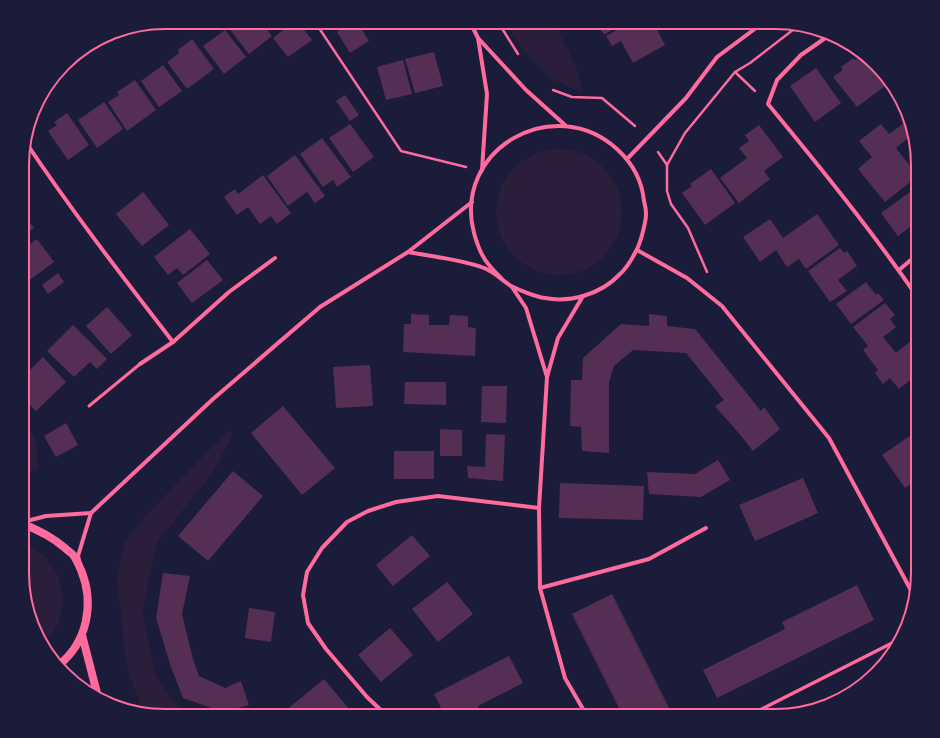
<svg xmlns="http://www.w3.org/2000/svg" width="940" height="738" font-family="'Fira Sans',sans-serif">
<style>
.green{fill:#2a1e3b}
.building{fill:#542f53}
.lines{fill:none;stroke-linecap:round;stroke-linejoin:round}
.path{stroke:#ff6b9d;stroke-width:2.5}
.service{stroke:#ff6b9d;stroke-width:3}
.pedestrian{stroke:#ff6b9d;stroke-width:3.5}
.minor{stroke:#ff6b9d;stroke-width:4}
.secondary{stroke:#ff6b9d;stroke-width:8}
.rim{fill:none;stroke:#ff6b9d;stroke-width:2}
</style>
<rect width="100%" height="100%" fill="#1b1b3a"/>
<g class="green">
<path d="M505,22H552C566,44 579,68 583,93L552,79L524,51Z"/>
<circle cx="559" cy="212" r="63"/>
<polygon points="23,414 36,439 38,469 23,476"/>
<polygon points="232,429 232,437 211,475 157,542 142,612 156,676 185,716 156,716 143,713 126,664 117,576 125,543 144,517 214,445"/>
<path d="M22,543C31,546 39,551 46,558C69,583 68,621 43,644L37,636L22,583Z"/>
</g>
<g class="building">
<polygon points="224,22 261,22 272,36 249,54"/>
<polygon points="293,22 298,22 312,40 288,57 273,38"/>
<polygon points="352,22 357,22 369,41 350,53 337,32"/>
<polygon points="601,22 624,22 604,35 597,24"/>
<polygon points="631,22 653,22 665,45 633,63 621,41 612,46 606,36"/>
<polygon points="225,30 246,57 224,74 203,46"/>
<polygon points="192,39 214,69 187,89 167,62 179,53 178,50"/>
<polygon points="434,52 443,86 415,93 405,59"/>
<polygon points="861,56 885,86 857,107 833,77 843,70 841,67 853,58 855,60"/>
<polygon points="403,60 412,94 386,100 377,67"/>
<polygon points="163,65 182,91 159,107 141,81"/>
<polygon points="816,68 841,103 815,122 790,86"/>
<polygon points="135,80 156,110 127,131 108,102 119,95 117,92"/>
<polygon points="345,95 359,115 350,121 336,101"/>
<polygon points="104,102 123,129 97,148 78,120"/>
<polygon points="67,113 89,145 68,160 48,131 57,125 54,122"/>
<polygon points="907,121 910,125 912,135 896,148 918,176 885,202 858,169 872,157 859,141 881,124 889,134"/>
<polygon points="350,124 374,157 353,172 329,138"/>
<polygon points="759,125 783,157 764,171 770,179 739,203 720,178 747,158 739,148 749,141 745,135"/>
<polygon points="322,138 351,177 337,187 333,180 323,187 300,154"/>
<polygon points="295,155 325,196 315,203 307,192 288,206 267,176"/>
<polygon points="711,169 735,203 705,225 682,193 692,186 690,184"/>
<polygon points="263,175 291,213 277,224 271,216 260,224 248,207 237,215 224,197 235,189 238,194"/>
<polygon points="917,187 918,221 898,236 881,213"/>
<polygon points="143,192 169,225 142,246 116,214"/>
<polygon points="817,214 839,245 806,269 799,259 787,267 776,250 760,262 743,237 770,219 783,238"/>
<polygon points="27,218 34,228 23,235 23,221"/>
<polygon points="190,229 210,254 183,275 177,268 168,275 154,257"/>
<polygon points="23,237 27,243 23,246"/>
<polygon points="37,239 54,262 24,284 23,249"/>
<polygon points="840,248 844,253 847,251 857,266 838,280 847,291 830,302 808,271"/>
<polygon points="207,260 223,280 192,303 177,283"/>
<polygon points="58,273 64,282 48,294 42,285"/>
<polygon points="866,282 876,295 878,293 884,300 851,324 836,304"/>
<polygon points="885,303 895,315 890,319 896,327 883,337 896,353 911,341 918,349 918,374 899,389 890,378 883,384 875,373 878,370 863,350 868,346 853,327"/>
<polygon points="107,307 132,335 111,354 86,326"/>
<polygon points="411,314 429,315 429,325 449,325 450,315 468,316 468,327 476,328 475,356 403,352 404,324 411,324"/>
<polygon points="649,314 667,316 667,326 695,329 761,411 764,407 780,429 753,451 742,437 715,406 724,400 686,353 633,350 614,366 609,382 609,453 582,451 581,427 570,426 571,380 582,380 583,358 621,324 649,326"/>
<polygon points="73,325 107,359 97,369 90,362 74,377 47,351"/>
<polygon points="43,357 66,382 36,411 23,398 23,377"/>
<polygon points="370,365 373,406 336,408 333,367"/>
<polygon points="405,382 446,382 446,405 404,404"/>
<polygon points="482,386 507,386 506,423 481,422"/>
<polygon points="283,406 335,468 302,495 251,433"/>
<polygon points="66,423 78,445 56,457 44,436"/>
<polygon points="440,429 462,430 462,456 440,456"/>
<polygon points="914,433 918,439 918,479 905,488 882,455"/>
<polygon points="486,434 505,435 503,481 468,478 467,466 485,467"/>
<rect x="394" y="451" width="40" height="28"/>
<polygon points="718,460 730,480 701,497 649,494 647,472 695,474"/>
<polygon points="233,471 263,496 208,561 178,536"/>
<polygon points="803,478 818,513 755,541 739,505"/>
<polygon points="560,483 644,486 643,520 559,518"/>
<polygon points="412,535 430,556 393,586 376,565"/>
<polygon points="163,573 190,576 182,614 193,659 199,676 225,688 241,681 249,705 223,712 183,698 171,667 156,618"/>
<polygon points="447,582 473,614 438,642 412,609"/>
<polygon points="857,585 874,620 717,698 703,670 785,629 782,622"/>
<polygon points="612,594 673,716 623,716 572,614"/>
<polygon points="249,608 275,612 271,642 245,638"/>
<polygon points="390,628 413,655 381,682 358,655"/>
<polygon points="509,656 523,683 478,706 483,716 445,716 434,694"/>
<polygon points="324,679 350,710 343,716 324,716 321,712 317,716 287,716 284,712"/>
<polygon points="857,684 830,705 811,709 811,708"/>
</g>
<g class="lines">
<g class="path">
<polyline points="315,22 401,151 466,167"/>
<polyline points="498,22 518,54"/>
<polyline points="735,72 755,91"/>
<polyline points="553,90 572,97 602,98 635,126"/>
<polyline points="658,152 667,165"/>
<polyline points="707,272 688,228 671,204 667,191 667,165 685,133 735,72 750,63 798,26"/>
</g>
<polyline class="service" points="89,406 140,364"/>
<polyline class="pedestrian" points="748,716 900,639"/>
<g class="minor">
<polyline points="470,22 478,38 526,90 565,125"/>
<path d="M831,34L801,55L777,80L768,104C820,167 872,231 918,298"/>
<polyline points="478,38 487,94 482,170"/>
<path d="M25,141C71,210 122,276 173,342"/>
<polyline points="627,159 686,98 717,57 764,22"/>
<polyline points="637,250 687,278 722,306 829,438 914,596"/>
<path d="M408,252C433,257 460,259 484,268C494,272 502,280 511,286C519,290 536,297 545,298C570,303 601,294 619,275C626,269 632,259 636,251C640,245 646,222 646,214C646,209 645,205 644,201C642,181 632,163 618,150C555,91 452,149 474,233C477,244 481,256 489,265C493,270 498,275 502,279"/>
<polyline points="899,270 918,254"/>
<polyline points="512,287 526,308 547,377"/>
<polyline points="583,296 558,338 547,377 539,508 540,588 565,678 587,716"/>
<polyline points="140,364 173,342 229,292 275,258"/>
<polyline points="23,522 46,516 91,513"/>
<polyline points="79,560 78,556 91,513 213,399 320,307 408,252 472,202"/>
<polyline points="540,588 649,559 706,528"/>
<polyline points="387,716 367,697 326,649 308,623 303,595 307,572 322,548 347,522 368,511 396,502 438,496 539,508"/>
</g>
<g class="secondary">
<path d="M22,523C39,531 51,536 65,548C68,551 72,553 74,556C77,560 79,566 81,570C95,604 87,642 59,665"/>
<polyline points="82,635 98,697"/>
</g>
</g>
<path d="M0 0H940V738H0ZM165 29H775A136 136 0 0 1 911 165V573A136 136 0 0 1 775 709H165A136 136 0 0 1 29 573V165A136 136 0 0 1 165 29Z" fill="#1b1b3a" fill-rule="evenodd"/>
<path class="rim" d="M165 29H775A136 136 0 0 1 911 165V573A136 136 0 0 1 775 709H165A136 136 0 0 1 29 573V165A136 136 0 0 1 165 29Z"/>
</svg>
